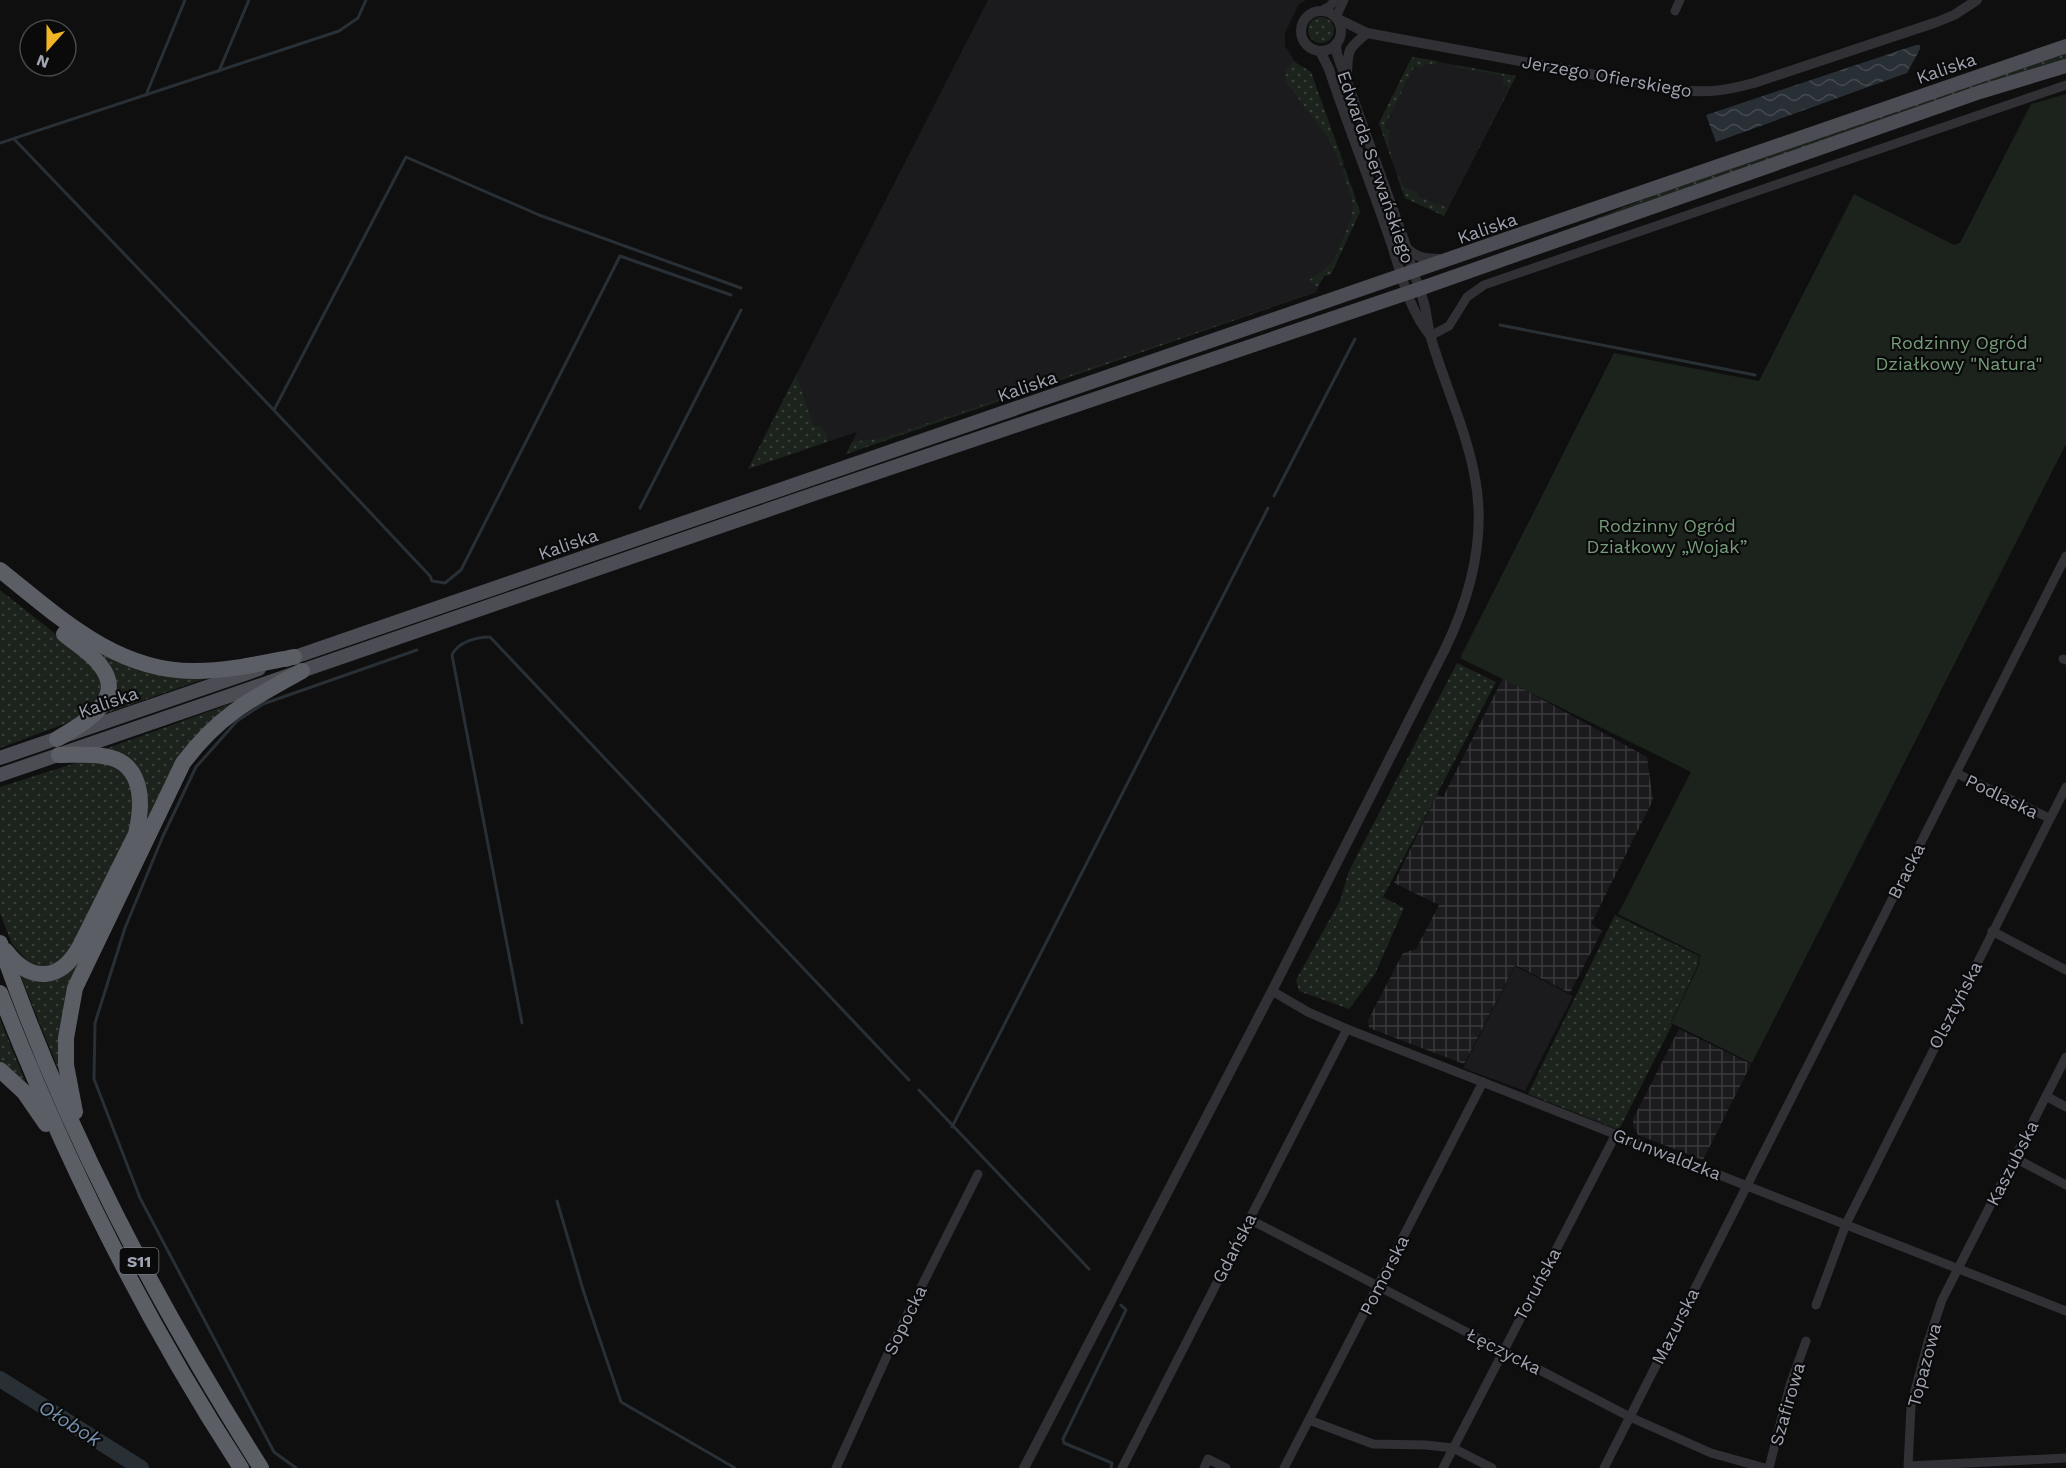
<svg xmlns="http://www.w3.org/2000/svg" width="2066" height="1468" font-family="'Work Sans',sans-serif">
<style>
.built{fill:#1b1b1d}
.industrial{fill:url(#industrial-grid)}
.grass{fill:url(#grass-dots)}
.garden{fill:#1b231c}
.water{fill:url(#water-waves)}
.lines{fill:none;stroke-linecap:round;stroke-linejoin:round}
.stream{stroke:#282f35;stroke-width:3}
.river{stroke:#282f35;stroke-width:16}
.minor{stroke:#303035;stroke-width:9}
.tertiary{stroke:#303035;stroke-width:10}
.primary{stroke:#4c4d54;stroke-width:14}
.motorway{stroke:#5c5e66;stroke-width:16}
.labels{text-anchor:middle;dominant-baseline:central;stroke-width:4.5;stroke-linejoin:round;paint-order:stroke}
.shield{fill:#0a0a0b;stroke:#73767f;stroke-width:1.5}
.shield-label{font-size:16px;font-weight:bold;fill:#a0a4b1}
.street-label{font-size:18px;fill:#a0a4b1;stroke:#0a0a0b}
.park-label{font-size:18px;fill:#769d7a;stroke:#0a0a0b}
.water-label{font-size:20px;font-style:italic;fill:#7691ad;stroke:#0a0a0b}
</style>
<defs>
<pattern id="industrial-grid" width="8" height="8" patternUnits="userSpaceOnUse" patternTransform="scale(1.5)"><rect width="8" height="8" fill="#1b1b1d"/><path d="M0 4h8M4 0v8" fill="none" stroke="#39393b"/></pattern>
<pattern id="grass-dots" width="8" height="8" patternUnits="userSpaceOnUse" patternTransform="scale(1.5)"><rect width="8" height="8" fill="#1b231c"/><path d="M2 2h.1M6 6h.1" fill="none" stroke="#39403b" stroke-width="1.8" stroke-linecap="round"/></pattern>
<pattern id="water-waves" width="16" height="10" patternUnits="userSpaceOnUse" patternTransform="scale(1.5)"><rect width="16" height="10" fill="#282f35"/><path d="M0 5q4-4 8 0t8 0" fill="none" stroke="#444a50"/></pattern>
</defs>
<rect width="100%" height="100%" fill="#0f0f10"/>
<g class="built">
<polygon points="988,0 1306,0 1299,4 1285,33 1285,46 1296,63 1311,72 1360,212 1331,274 1324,276 1316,292 846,454 857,432 748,469"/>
<polygon points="1412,57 1516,76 1444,216 1405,198 1379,123"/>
<polygon points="1515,966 1573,996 1525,1091 1463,1068"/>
</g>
<g class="industrial">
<polygon points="1503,678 1647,757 1653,800 1591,924 1602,931 1570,993 1515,965 1464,1064 1369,1028 1368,1020 1403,953 1416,949 1439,905 1394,883 1437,794 1443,797"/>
<polygon points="1679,1029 1751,1064 1703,1160 1638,1135 1633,1125 1633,1119"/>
</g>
<g class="grass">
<circle cx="1321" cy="30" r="13"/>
<polygon points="2066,52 2066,61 1488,258 1582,224 1657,194"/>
<polygon points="1412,57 1438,61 1436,64 1426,64 1421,68 1415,65 1384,127 1390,131 1388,142 1393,159 1392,161 1379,123"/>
<polygon points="1293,61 1311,72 1344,164 1340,165 1329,139 1286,82 1286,71"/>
<polygon points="1455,65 1516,76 1444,216 1405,198 1397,176 1400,177 1403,186 1418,193 1417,196 1448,208 1509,88 1503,84 1504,76 1456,67"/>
<polygon points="1345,168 1360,212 1331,274 1324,276 1317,287 1309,280 1324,270 1334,260 1352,217 1353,203 1342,169"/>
<polygon points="1317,291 1316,292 846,454 852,442 884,438"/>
<polygon points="796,375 814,427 820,425 827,434 827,442 748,469"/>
<polygon points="0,590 81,654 100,676 101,696 75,720 0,748"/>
<polygon points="93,647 210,677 104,714 111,704"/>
<polygon points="1457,663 1496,682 1383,897 1404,908 1375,974 1349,1009 1299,991 1296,980 1340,901 1349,871"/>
<polygon points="238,701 144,829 147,814 146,789 105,749"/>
<polygon points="82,761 112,765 124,774 132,784 135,819 66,958 46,968 29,963 12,944 0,913 0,787"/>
<polygon points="1615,915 1699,956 1698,965 1670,1024 1672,1025 1619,1130 1528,1094"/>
<polygon points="81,958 61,1076 19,972"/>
<polygon points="0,1018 2,1024 29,1090 0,1063"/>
</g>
<polygon class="garden" points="2066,94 2066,444 1752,1063 1671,1023 1699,965 1700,955 1618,914 1691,772 1460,658 1614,353 1759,381 1854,194 1954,245 1960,243 2031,104"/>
<polygon class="water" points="1916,45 1920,45 1920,49 1907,73 1716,142 1706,115"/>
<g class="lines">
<g class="stream">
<polyline points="219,71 249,0"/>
<polyline points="146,95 185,0"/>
<polyline points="14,139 270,406 430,576 432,581 445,583 461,570 620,256 731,295"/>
<polyline points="0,143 339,31 358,18 366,0"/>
<polyline points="1500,325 1755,375"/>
<polyline points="274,410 406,157 539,215 741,288"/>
<polyline points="1274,496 1355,339"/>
<polyline points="640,508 741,310"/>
<path d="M522,1023L452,655C458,642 476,637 490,637L909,1080"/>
<polyline points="919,1090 1089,1269"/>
<polyline points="952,1127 1268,508"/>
<polyline points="557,1201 584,1293 621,1402 735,1468"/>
<polyline points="296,1468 274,1452 140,1198 94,1079 95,1023 125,928 163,836 196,767 237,721 263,704 417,650"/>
<polyline points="1111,1468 1112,1463 1064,1443 1063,1439 1126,1310 1121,1305"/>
</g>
<polyline class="river" points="0,1379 141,1468"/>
<g class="minor">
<polyline points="1323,10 1330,6 1335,0"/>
<polyline points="1675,11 1680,0"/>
<polyline points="1336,17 1344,0"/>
<polyline points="1430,336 1449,326 1467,297 1484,285 2066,85"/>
<polyline points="2063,659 2066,660"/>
<polyline points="1956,773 2049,818"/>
<polyline points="1992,931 2066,970"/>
<polyline points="1272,991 1308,1012 1347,1029 2066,1311"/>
<polyline points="2066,1057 1942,1300 1928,1342 1911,1406 1908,1466 2066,1458"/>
<polyline points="2046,1096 2066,1107"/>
<polyline points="2015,1158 2066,1185"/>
<polyline points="1249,1219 1630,1417 1711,1453 1765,1468"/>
<polyline points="1816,1305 1846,1224 2066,787"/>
<polyline points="1309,1420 1373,1444 1426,1445 1453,1448 1492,1468"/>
<polyline points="836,1468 891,1347 978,1174"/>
<polyline points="1122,1468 1347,1029"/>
<polyline points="1204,1468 1208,1459 1226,1468"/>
<polyline points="1284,1468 1483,1082"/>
<polyline points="1443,1468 1616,1134"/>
<polyline points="1604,1468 2066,556"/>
<polyline points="1769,1468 1790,1385 1806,1341"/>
</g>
<g class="tertiary">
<circle cx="1321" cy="31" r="20"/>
<path d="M1338,19L1367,33L1677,90C1708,93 1724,91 1754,83L1937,22L1954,15L1977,0"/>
<path d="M1320,51L1329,69C1347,124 1369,178 1388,234C1401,269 1406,306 1430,335"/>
<path d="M1347,72C1348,47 1349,49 1367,33"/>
<path d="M1406,247C1416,258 1426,259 1440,259"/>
<path d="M1024,1468L1272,991L1445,649C1471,595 1487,533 1474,473C1465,427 1444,383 1431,338C1428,328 1427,317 1425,307C1420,286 1410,268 1406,246L1337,54L1336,44"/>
</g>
<g class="primary">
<polyline points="286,660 2066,46"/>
<polyline points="0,758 259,669"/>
<polyline points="0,775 817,493 1419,289 1980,92 2066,66"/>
</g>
<g class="motorway">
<path d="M0,570C58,616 116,672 195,671C229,671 262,663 294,657"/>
<path d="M57,739C82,724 128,700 100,665C91,653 76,644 64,634"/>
<path d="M0,943C64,1129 156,1302 261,1468"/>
<path d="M6,951C31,984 61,981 80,946L136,834C142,809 145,771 115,759C98,753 77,755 59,755"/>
<path d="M0,993C64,1158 144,1319 241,1468"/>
<polyline points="0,1070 24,1092 46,1124"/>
<path d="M75,1112L66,1065V1038L75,988L183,763C219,715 251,699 302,671"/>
</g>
</g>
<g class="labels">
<rect class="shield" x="119.5" y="1248" width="39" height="26" rx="4.5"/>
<g class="shield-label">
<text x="139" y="1261">S11</text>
</g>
<g class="street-label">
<text transform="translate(1946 68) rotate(-19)">Kaliska</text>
<text transform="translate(1607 76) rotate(10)">Jerzego Ofierskiego</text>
<text transform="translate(1376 167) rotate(71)">Edwarda Serwańskiego</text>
<text transform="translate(1487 228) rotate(-19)">Kaliska</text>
<text transform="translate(1027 386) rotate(-19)">Kaliska</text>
<text transform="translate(568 544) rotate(-19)">Kaliska</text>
<text transform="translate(108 702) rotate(-19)">Kaliska</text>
<text transform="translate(2002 796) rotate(26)">Podlaska</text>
<text transform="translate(1906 871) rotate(-63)">Bracka</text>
<text transform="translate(1955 1005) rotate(-63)">Olsztyńska</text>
<text transform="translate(1667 1154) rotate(21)">Grunwaldzka</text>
<text transform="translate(2012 1163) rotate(-63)">Kaszubska</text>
<text transform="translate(1234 1248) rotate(-63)">Gdańska</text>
<text transform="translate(1384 1275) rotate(-63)">Pomorska</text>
<text transform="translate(1537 1284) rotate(-62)">Toruńska</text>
<text transform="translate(905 1320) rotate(-64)">Sopocka</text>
<text transform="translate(1675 1326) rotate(-63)">Mazurska</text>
<text transform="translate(1504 1351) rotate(27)">Łęczycka</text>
<text transform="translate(1924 1365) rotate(-75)">Topazowa</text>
<text transform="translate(1787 1404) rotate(-74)">Szafirowa</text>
</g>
<g class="park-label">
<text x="1959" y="342">Rodzinny Ogród<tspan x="1959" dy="21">Działkowy "Natura"</tspan></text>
<text x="1667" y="525">Rodzinny Ogród<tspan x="1667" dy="21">Działkowy „Wojak”</tspan></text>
</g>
<g class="water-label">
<text transform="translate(70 1423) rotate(32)">Ołobok</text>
</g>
</g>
<g transform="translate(48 48) rotate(201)"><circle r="28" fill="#0a0a0b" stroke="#46484d" stroke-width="1.5"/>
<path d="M0-4.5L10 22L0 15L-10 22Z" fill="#f1b526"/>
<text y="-9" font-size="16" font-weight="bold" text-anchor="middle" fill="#a0a4b1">N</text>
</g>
</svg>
